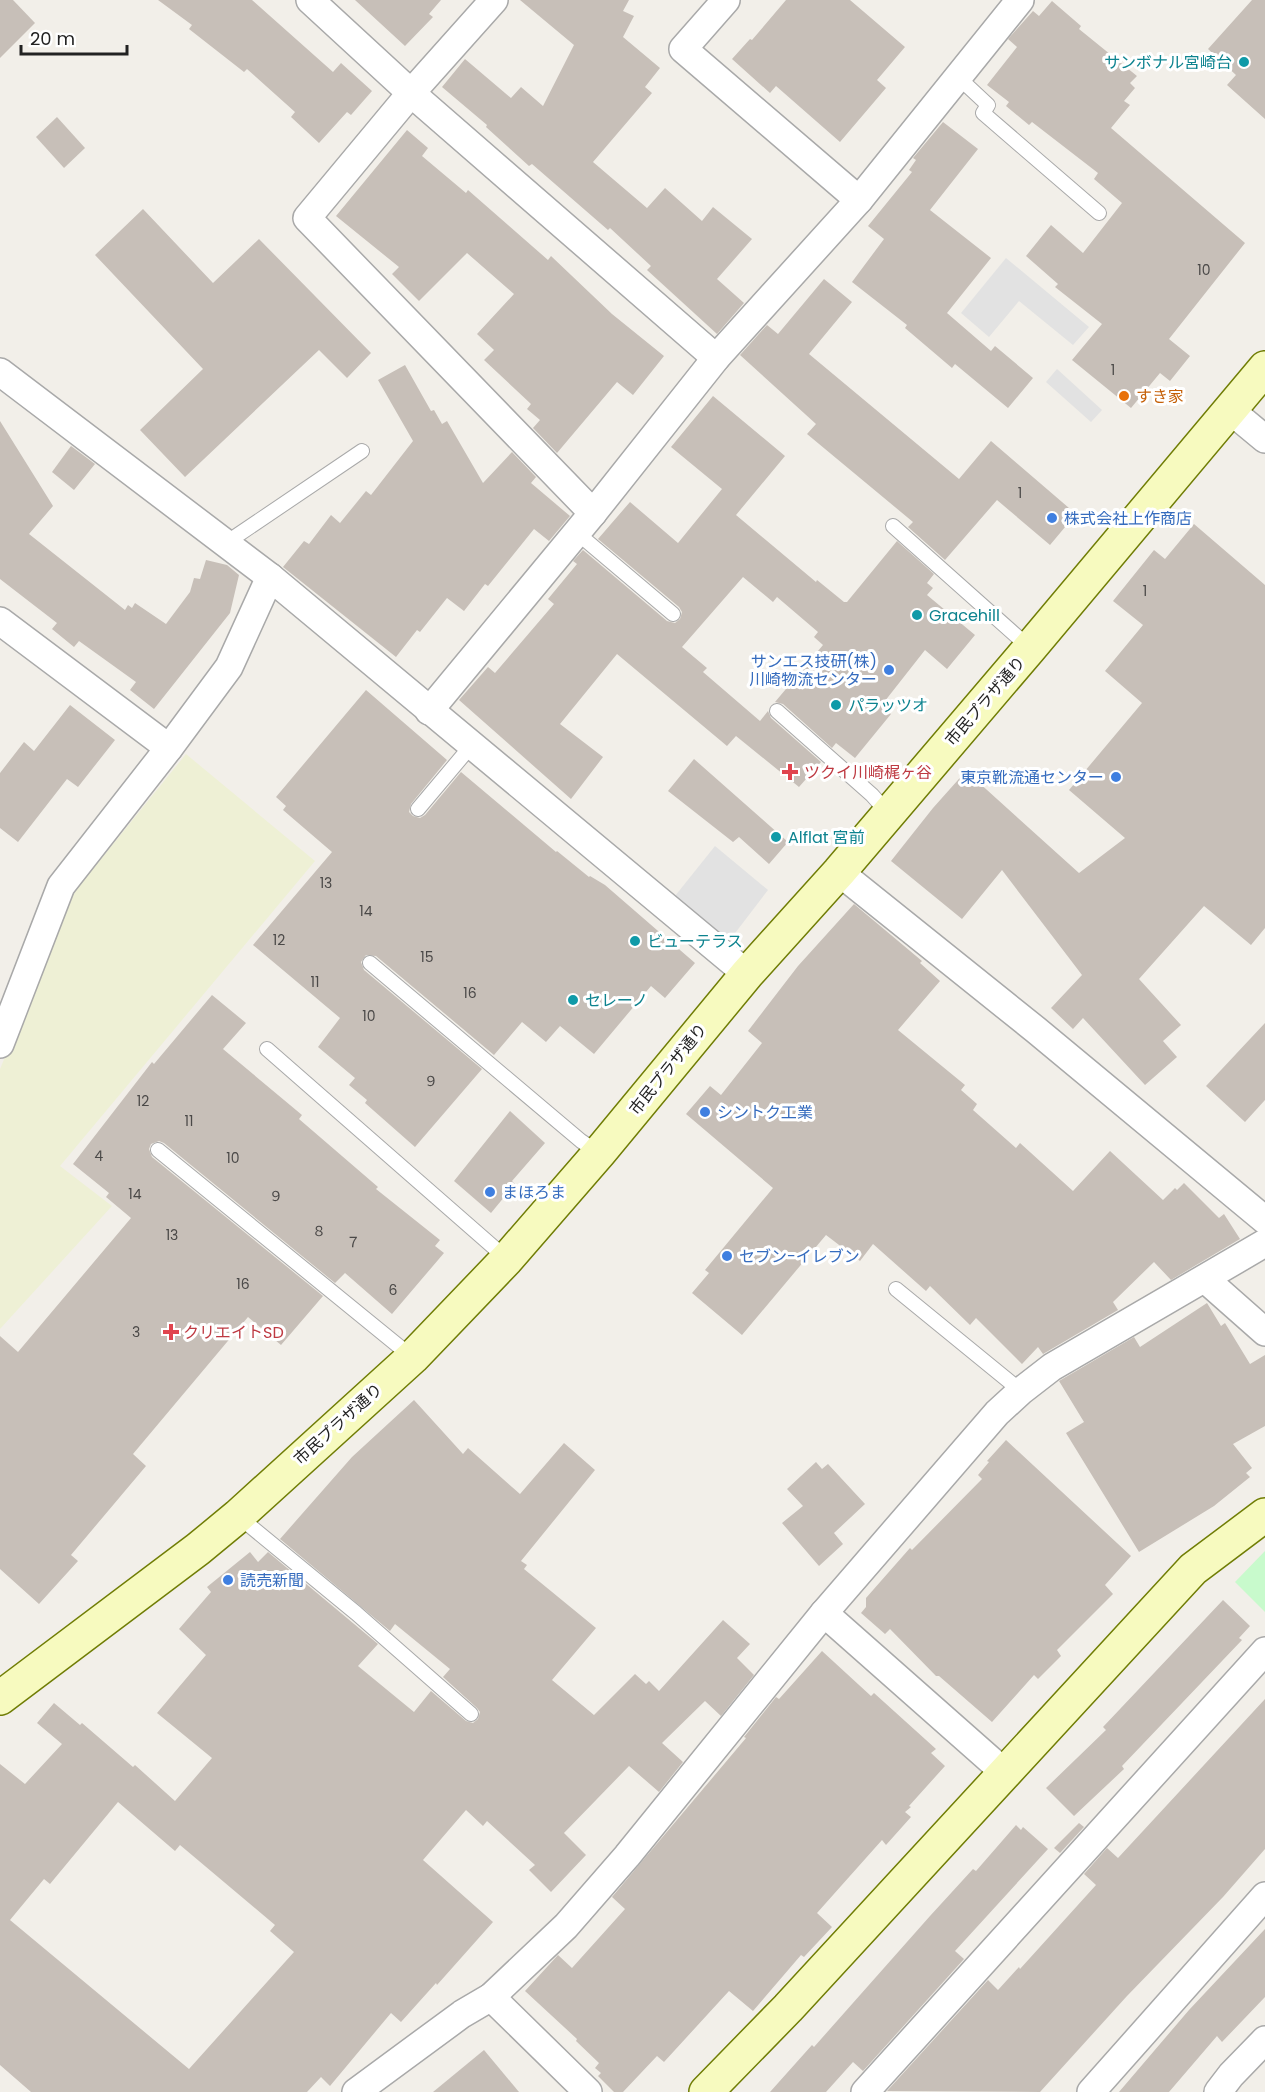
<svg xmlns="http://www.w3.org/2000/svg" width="1265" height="2092" font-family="Poppins,'Noto Sans JP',sans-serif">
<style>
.farmland{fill:#eef0d5}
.park{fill:#c8facc}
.parking{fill:#e2e2e2}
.building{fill:#c7bfb8;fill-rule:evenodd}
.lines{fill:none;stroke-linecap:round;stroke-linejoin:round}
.lane-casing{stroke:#a9a9a9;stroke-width:16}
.street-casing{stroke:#a9a9a9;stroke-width:30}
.secondary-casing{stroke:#707d05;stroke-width:36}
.lane{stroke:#fff;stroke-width:14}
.street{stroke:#fff;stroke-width:27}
.secondary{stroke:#f7fabf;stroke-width:33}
.culture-dot{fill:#0f9aa8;stroke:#fff;stroke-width:2}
.food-dot{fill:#e8710a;stroke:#fff;stroke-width:2}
.shop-dot{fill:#3f7fe0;stroke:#fff;stroke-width:2}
.health-dot{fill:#e0444e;stroke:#fff;stroke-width:2}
.labels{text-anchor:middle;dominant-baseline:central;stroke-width:6;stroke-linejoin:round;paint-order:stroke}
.number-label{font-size:14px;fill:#4b4948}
.culture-label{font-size:16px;fill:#0d838f;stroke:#fff;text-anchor:start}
.food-label{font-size:16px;fill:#c56008;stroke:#fff;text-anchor:start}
.shop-label{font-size:16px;fill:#366cbe;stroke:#fff;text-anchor:start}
.street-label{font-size:16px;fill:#222;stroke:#fff}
.health-label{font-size:16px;fill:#be3a42;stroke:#fff;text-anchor:start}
</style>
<rect width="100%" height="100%" fill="#f2efe9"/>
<polygon class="farmland" points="186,754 315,861 60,1166 112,1206 0,1329 0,1069 75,891"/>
<polygon class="park" points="1265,1551 1265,1612 1235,1582"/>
<g class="parking">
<polygon points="1006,258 1089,327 1073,345 1019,301 989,337 961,313"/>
<polygon points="1057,369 1102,410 1091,422 1046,382"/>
<polygon points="715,846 768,890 726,945 671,901"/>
</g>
<g class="building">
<polygon points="0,0 13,0 35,23 0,58"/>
<polygon points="158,0 252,0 333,72 341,63 372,91 351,115 347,112 319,143 291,117 295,112 247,69 244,72 189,29 192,25"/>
<polygon points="355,0 441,0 429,14 433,17 405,46"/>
<polygon points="520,0 629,0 623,11 634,16 623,37 660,68 645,87 652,93 593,162 647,208 665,188 702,221 713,207 752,239 717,279 744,303 717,334 647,270 651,266 610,228 608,230 532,164 529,166 486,127 487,125 442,87 465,59 511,98 521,87 543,106 574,45"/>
<polygon points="786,0 850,0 905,47 877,80 886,88 840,142 776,86 770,93 732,59 750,39 752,40"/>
<polygon points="1252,0 1265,0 1265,119 1227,85 1236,75 1208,49"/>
<polygon points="1052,1 1081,26 1079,29 1137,76 1130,83 1135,88 1124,101 1130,105 1111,128 1245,243 1169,339 1190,356 1170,381 1160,373 1131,408 1072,360 1102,324 1055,287 1058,284 1026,256 1051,225 1083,253 1122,203 1094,179 1098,173 1032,122 1029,125 1006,106 1009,102 987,85 1017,47 1008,39 1033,11 1039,16"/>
<polygon points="57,117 85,148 64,168 36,137"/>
<polygon points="943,122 978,149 930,210 991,258 947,313 991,351 995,346 1033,378 1008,408 955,364 952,368 905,328 907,325 852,282 884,239 868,226 912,172 909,170 916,160 913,158"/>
<polygon points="407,130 428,148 422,156 466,193 468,190 548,260 551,256 612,314 664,356 633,395 617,382 557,453 533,428 540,420 527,409 531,404 484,360 494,350 477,334 514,294 467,253 419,301 392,274 399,267 336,216"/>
<polygon points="143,209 213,283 259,239 371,353 347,378 319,350 185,477 140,430 203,369 95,255"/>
<polygon points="824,279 852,302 809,354 959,479 991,441 1076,514 1050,545 997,500 945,560 908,527 913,522 807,434 816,424 740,355 767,325 778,334"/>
<polygon points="405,365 431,411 434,410 442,424 447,421 483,483 512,452 536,477 531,483 570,516 549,541 534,529 488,586 485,584 464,611 447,598 420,632 417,630 396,657 283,567 304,541 309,544 331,515 340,523 366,491 371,495 413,441 378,380"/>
<polygon points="713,396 785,456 736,515 816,582 817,580 844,602 847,602 897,541 934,574 927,583 933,588 927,595 975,635 947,669 925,650 881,706 891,714 855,758 836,743 832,748 783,704 775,702 823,645 814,637 818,632 777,597 773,602 743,577 682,647 707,668 703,672 760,721 768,711 771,718 821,762 799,787 736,736 727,746 617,654 560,724 603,757 571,799 459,700 488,667 495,673 554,604 548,599 577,564 573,561 583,550 667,621 675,623 680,619 682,612 679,607 598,539 630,502 678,543 722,489 671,447"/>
<polygon points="0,421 53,506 29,534 125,610 128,605 132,608 135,603 166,624 190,592 194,578 200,579 206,560 227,565 239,575 230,613 154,709 130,690 136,682 79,641 74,647 52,629 57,623 0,579"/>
<polygon points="71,446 95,464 74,490 52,472"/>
<polygon points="1194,524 1265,585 1265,928 1251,945 1204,906 1139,979 1181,1025 1163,1041 1177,1057 1145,1085 1083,1018 1073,1029 1051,1008 1082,975 1002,870 962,919 891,861 933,808 966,771 1079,873 1125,838 1069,790 1142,703 1105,671 1143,625 1113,601 1154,550 1165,559"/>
<polygon points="366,690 447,760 411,804 409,812 413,816 420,818 425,815 461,772 556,852 557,851 589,877 590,876 605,885 695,963 665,998 651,986 594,1054 560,1026 546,1042 522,1022 494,1055 376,956 366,955 361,962 364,970 482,1069 415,1147 365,1103 367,1100 349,1085 355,1078 318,1047 340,1018 253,945 332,852 283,810 286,806 276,797"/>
<polygon points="70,705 115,740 78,787 67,779 18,842 0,828 0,773 24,742 34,751"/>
<polygon points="694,759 788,842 769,864 739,837 733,842 668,791"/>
<polygon points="854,904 922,961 920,963 940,981 898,1030 965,1085 961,1090 977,1104 973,1110 1016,1148 1020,1143 1073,1191 1110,1151 1163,1200 1175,1188 1177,1190 1184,1183 1219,1218 1224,1214 1240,1239 1171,1280 1154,1262 1113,1302 1118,1310 1043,1354 1038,1347 1022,1364 976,1318 970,1325 930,1286 926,1291 873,1244 860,1261 826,1235 742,1335 692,1293 709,1273 705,1270 773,1188 686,1114 710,1086 721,1095 762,1043 748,1031 798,966"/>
<polygon points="212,995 246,1023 223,1049 302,1115 299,1119 378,1187 376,1189 440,1240 435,1246 444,1253 392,1314 345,1273 335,1283 164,1143 159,1141 151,1144 149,1149 152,1157 323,1296 281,1345 248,1317 133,1454 146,1466 71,1555 78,1561 39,1604 0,1569 0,1336 18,1352 131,1218 106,1197 109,1193 73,1164 152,1062 154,1064"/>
<polygon points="1265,1023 1265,1100 1245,1122 1206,1086"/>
<polygon points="510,1111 545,1143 512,1181 515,1184 491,1213 454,1181"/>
<polygon points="1207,1303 1221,1326 1225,1323 1250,1364 1265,1355 1265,1426 1233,1444 1252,1468 1246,1473 1250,1477 1214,1506 1139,1552 1066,1433 1084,1422 1059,1381 1134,1337 1140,1347"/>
<path d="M414,1400L463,1454L468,1448L520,1494L564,1443L595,1470L521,1561L527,1565L524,1569L596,1628L552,1680L594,1715L635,1674L646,1684L649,1681L659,1691L723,1620L750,1644L737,1658L754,1675L721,1716L705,1701L662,1743L683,1762L659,1792L629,1766L564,1833L586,1855L551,1892L529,1870L535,1865L487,1821L483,1826L466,1810L423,1860L493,1922L437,1985L436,1983L401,2022L391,2013L330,2086L321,2077L307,2092H31L0,2065V1764L25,1784L62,1744L37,1723L54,1703L80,1725L82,1723L133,1767L135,1765L175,1801L212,1758L157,1713L206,1655L179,1629L211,1592L207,1587L250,1552L258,1562L268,1552L378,1644L358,1666L414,1712L431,1691L466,1721L473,1723L478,1719L480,1712L477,1708L443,1677L450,1669L395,1624L390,1631L280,1539L352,1457ZM118,1802L175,1851L180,1845L275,1925L270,1931L294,1952L189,2069L10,1920L44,1879L50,1884Z"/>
<polygon points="1006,1440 1131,1556 1105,1585 1113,1594 1057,1650 1061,1656 1038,1679 1034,1675 992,1722 939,1676 936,1676 890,1629 885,1634 861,1613 866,1607 866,1598 910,1548 912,1550 982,1479 978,1475 989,1462 987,1461"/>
<polygon points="816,1462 822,1469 828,1464 865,1504 834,1533 843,1544 819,1566 782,1523 803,1506 787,1489"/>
<polygon points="1223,1600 1250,1626 1239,1638 1242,1640 1122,1766 1124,1769 1074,1816 1046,1788 1106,1730 1103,1727"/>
<polygon points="822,1651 871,1696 874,1693 936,1749 931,1753 945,1766 909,1806 911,1807 905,1812 911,1817 886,1845 882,1840 817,1913 832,1927 804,1957 801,1955 753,2011 729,1991 664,2062 657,2056 623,2092 614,2092 598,2076 601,2073 595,2068 599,2063 576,2041 577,2039 525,1991 558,1955 572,1968 625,1909 612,1897 746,1738 744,1737 776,1697 779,1699"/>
<polygon points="1265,1699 1265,1849 1223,1897 1127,1996 1040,2092 887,2091 988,1980 998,1990 1019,1967 1020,1969 1096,1885 1084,1874 1107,1848 1118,1858"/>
<polygon points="1079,1823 1084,1827 1060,1853 1054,1848"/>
<polygon points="1016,1825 1021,1830 1023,1827 1048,1849 955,1951 964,1959 863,2071 853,2062 826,2092 770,2092 812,2045 814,2047 930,1916 973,1869 976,1871"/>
<polygon points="1265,1929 1265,1997 1222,2042 1217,2036 1169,2092 1119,2092 1189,2010"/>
<polygon points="484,2050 519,2092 433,2092"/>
</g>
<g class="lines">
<defs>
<g id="lane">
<polyline points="958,77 988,105 983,113 1099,213"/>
<polyline points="893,526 1030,648"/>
<polyline points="576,532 673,614"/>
<polyline points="226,543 362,451"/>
<polyline points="777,711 872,795 888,813"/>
<polyline points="418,809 471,746"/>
<polyline points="370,963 581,1141 599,1153"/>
<polyline points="267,1049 507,1259"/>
<polyline points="158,1150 412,1357"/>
<polyline points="896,1289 1021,1391"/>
<polyline points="238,1516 356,1613 471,1714"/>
</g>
<g id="street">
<polyline points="310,0 411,93 716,358"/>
<polyline points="494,0 411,93 307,218 593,513"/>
<polyline points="726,0 683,49 859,200"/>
<polyline points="0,372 270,577 747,974"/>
<polyline points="1230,410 1265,439"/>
<polyline points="0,621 169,748"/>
<polyline points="429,711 593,513 716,358 859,200 1020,0"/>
<polyline points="839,872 1036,1030 1265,1220"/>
<polyline points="0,1044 61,886 169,748 229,667 270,577"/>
<polyline points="1205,1279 1265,1332"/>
<polyline points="824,1613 1004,1772"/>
<polyline points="491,1997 588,2092"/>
<polyline points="356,2092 462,2014 491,1997 566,1926 627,1856 824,1613 997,1413 1021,1391 1052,1367 1265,1243"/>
<polyline points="865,2092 1265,1651"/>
<polyline points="1091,2092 1265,1896"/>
<polyline points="1218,2092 1231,2075 1265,2040"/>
</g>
<g id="secondary">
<polyline points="0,1698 198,1549 238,1516 413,1357 507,1259 599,1153 747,974 839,872 1030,648 1265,368"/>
<polyline points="706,2092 788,2008 1193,1569 1265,1515"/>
</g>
</defs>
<use href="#lane" class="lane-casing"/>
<use href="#street" class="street-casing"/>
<use href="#secondary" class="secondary-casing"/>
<use href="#lane" class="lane"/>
<use href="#street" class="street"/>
<use href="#secondary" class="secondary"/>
</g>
<g class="culture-dot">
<circle cx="1244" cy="62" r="6"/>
<circle cx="917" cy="615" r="6"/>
<circle cx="836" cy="705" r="6"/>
<circle cx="776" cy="837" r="6"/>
<circle cx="635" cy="941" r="6"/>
<circle cx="573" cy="1000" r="6"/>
</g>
<circle class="food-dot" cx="1124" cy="396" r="6"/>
<g class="shop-dot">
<circle cx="1052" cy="518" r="6"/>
<circle cx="889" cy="670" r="6"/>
<circle cx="1116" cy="777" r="6"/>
<circle cx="705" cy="1112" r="6"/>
<circle cx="490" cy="1192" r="6"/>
<circle cx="727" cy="1256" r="6"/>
<circle cx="228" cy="1580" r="6"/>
</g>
<g class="health-dot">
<path d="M787 763h6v6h6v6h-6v6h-6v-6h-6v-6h6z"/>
<path d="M168 1323h6v6h6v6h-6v6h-6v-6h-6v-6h6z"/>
</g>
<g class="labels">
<g class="number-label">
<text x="1204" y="270">10</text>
<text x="1113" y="370">1</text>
<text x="1020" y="493">1</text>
<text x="1145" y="591">1</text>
<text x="326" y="883">13</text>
<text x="366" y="911">14</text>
<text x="279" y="940">12</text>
<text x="427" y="957">15</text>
<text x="315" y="982">11</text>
<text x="470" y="993">16</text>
<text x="369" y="1016">10</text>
<text x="431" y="1081">９</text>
<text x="143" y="1101">12</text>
<text x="189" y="1121">11</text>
<text x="99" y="1156">４</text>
<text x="233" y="1158">10</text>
<text x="135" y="1194">14</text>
<text x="276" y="1196">９</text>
<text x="319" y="1231">８</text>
<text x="172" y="1235">13</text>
<text x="353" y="1242">７</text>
<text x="243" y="1284">16</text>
<text x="393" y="1290">6</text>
<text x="136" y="1332">3</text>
</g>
<g class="culture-label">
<text x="1232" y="62" text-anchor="end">サンボナル宮崎台</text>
<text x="929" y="615">Gracehill</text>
<text x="848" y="705">パラッツオ</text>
<text x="788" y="837">Alflat 宮前</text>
<text x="647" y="941">ビューテラス</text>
<text x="585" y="1000">セレーノ</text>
</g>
<g class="food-label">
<text x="1136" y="396">すき家</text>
</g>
<g class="shop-label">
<text x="1064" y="518">株式会社上作商店</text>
<text x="877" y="661" text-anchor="end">サンエス技研(株)<tspan x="877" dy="18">川崎物流センター</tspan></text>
<text x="1104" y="777" text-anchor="end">東京靴流通センター</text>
<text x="717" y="1112">シントク工業</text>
<text x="502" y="1192">まほろま</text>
<text x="739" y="1256">セブン-イレブン</text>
<text x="240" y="1580">読売新聞</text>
</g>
<g class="street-label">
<text transform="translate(985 701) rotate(-49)">市民プラザ通り</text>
<text transform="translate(668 1069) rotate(-51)">市民プラザ通り</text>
<text transform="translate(338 1424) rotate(-42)">市民プラザ通り</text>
</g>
<g class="health-label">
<text x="804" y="772">ツクイ川崎梶ヶ谷</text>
<text x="183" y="1332">クリエイトSD</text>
</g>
</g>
<path d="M21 45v9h106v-9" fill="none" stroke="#222222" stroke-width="3"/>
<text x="30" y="45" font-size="18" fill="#222222" stroke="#ffffff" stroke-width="4.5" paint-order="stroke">20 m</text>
</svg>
